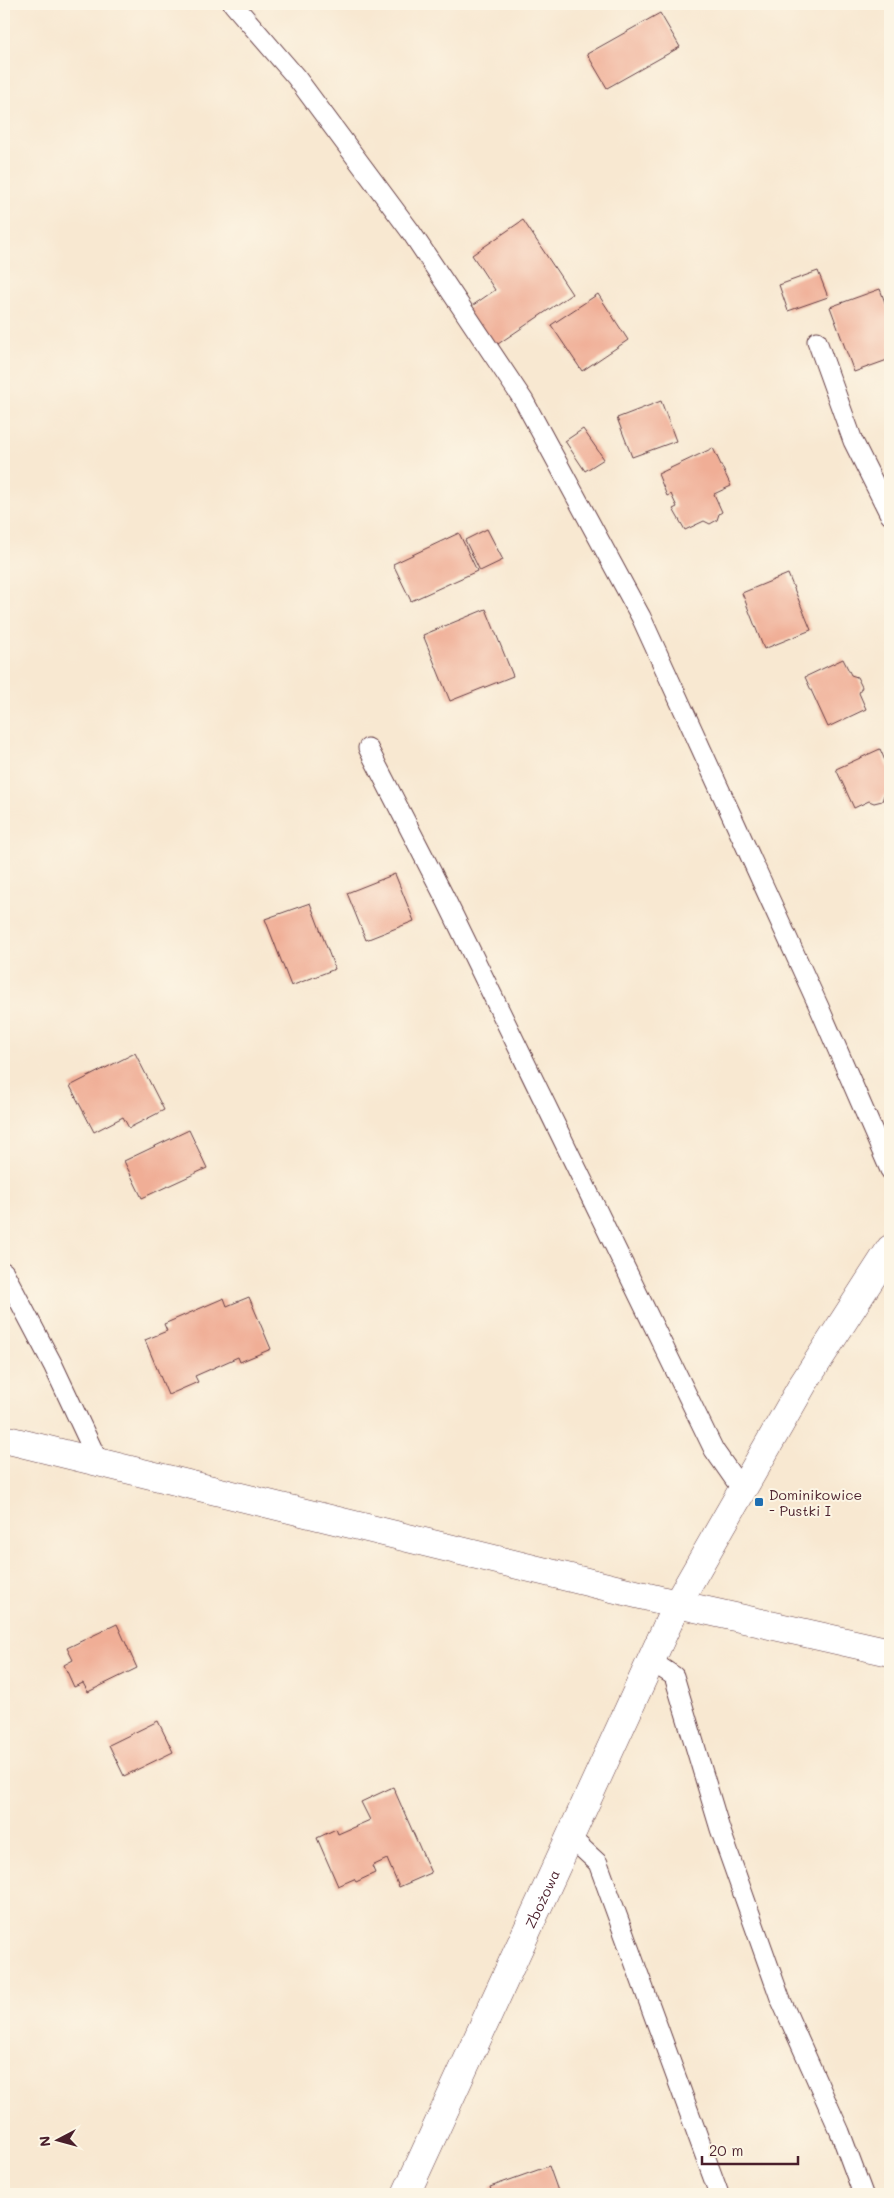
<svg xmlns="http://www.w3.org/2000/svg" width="894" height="2198" font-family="Mali,sans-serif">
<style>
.building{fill:#f0ae96}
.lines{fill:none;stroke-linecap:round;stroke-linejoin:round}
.lane-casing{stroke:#643d44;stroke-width:21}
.street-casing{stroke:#643d44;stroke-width:29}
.secondary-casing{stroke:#643d44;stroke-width:29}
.lane{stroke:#fff;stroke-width:19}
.street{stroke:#fff;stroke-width:28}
.secondary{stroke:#fff;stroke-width:28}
.poi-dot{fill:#1f6fb2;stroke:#fcf5e5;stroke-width:2}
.labels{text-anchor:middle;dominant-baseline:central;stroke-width:4;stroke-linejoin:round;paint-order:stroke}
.poi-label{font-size:14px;fill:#4a1f2b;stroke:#fcf5e5;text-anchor:start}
.street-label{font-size:14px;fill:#4a1f2b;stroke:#fcf5e5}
</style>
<rect width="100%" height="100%" fill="#fcf5e5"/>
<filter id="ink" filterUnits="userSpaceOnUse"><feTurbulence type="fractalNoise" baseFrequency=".02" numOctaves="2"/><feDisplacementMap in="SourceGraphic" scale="10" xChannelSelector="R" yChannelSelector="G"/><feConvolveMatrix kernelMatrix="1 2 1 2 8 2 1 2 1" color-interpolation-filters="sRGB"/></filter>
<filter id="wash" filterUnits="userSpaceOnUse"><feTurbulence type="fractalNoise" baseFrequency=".0096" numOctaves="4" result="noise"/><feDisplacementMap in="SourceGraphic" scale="20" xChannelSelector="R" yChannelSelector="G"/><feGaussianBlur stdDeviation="1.12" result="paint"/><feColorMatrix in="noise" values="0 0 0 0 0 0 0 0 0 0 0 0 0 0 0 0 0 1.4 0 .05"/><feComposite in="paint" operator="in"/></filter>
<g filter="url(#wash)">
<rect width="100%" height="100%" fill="#f8e8d1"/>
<g id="blocks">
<g class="building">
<polygon points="660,13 680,47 607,88 587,54"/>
<polygon points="523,220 572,294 492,348 466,310 495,290 472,255"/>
<polygon points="818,271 828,297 788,311 779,285"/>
<polygon points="880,289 890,316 890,359 854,372 830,307"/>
<polygon points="598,294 628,340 582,371 551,325"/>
<polygon points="661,401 676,441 632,457 617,418"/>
<polygon points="583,429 604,459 585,471 565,441"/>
<polygon points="713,448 731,486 714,494 722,512 719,514 717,520 710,524 704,521 685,530 673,509 677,507 671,494 667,496 658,474"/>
<polygon points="487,529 503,560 480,571 465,540"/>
<polygon points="459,533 477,571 411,601 393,564"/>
<polygon points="788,574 811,630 764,649 742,593"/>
<polygon points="486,609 513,676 450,701 423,635"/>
<polygon points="843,659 851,675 857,677 862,687 859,693 866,709 828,727 805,677"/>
<polygon points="880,749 890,772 890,792 884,795 882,801 874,803 869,801 854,808 836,769"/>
<polygon points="395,874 414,921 366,940 347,893"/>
<polygon points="310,903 335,969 291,986 265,919"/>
<polygon points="135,1053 164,1110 129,1128 123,1117 94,1132 70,1086"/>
<polygon points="189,1130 207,1168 142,1198 124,1161"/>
<polygon points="249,1297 271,1349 240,1362 238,1357 195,1376 198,1382 168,1395 145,1340 167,1331 164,1324 224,1298 227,1306"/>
<polygon points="117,1624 137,1668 88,1692 83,1683 74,1687 64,1665 73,1660 67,1648"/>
<polygon points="158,1721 173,1752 124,1776 109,1745"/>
<polygon points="393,1787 431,1873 399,1887 387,1859 372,1866 375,1873 356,1882 354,1879 338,1886 317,1838 336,1829 338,1834 370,1820 361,1802"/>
<polygon points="549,2166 559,2194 492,2194 490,2187"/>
</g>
</g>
</g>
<g filter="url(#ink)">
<use href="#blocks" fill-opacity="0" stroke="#643d44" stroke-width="1"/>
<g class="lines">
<defs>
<g id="lane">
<polyline points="233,4 296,77 411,232 524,401 641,617 819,1007 890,1170"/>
<polyline points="817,341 853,441 890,515"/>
<polyline points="368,748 446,900 714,1450 742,1490"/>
<polyline points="4,1272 53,1365 99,1463"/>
<polyline points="651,1661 674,1676 720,1829 780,1998 840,2132 863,2194"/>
<polyline points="570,1837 598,1863 719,2194"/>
</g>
<g id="street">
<path id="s1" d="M406,2194L677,1604L803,1384L890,1249"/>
</g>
<polyline id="secondary" points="4,1439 677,1604 890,1652"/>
</defs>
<use href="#lane" class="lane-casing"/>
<use href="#street" class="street-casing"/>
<use href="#secondary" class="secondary-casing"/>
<use href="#lane" class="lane"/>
<use href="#street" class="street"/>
<use href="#secondary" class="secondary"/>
</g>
</g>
<rect class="poi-dot" x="754" y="1497" width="10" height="10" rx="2.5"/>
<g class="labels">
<g class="poi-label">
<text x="769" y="1494">Dominikowice<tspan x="769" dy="16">- Pustki I</tspan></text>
</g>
<g class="street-label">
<text stroke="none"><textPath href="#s1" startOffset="325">Zbożowa</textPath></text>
</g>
</g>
<rect width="894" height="2198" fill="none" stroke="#fcf5e5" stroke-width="20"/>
<g transform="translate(58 2140) rotate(264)" stroke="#fcf5e5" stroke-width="4" paint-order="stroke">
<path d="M0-4L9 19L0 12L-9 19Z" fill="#4a1f2b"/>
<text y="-8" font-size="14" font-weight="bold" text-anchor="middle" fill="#4a1f2b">N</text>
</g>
<path d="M702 2156v8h96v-8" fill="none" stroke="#4a1f2b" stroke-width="2.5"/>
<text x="709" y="2156" font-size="15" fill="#4a1f2b" stroke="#fcf5e5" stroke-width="4" paint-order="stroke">20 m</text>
</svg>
